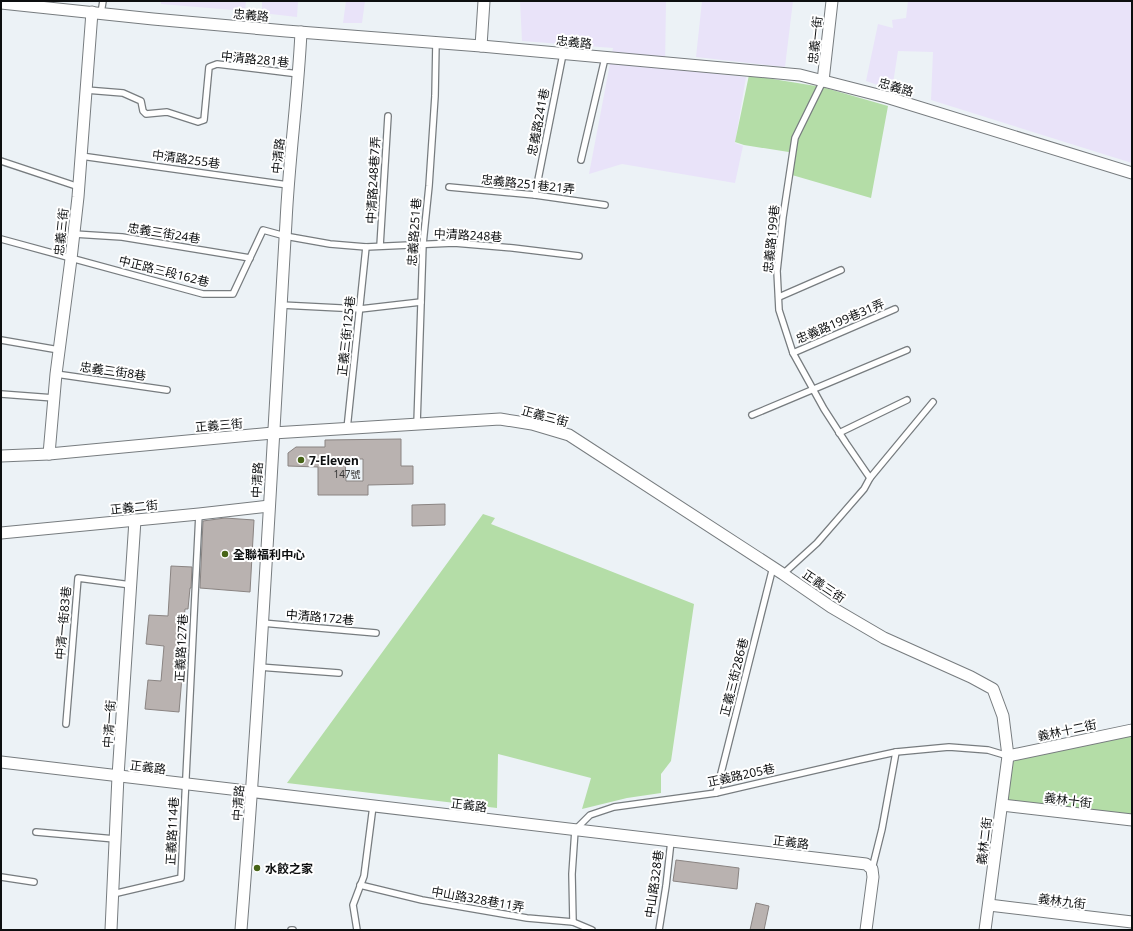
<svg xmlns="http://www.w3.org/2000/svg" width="1133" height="931" font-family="'Noto Sans','Noto Sans TC',sans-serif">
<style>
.industrial{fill:#e9e3f9}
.green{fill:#b4dda7}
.building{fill:#b9b2b0;stroke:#8a8482;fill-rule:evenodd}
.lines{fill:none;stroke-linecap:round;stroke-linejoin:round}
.service-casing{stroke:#777c7f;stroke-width:8}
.minor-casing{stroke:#777c7f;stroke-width:13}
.service{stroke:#fff;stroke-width:5.5}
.minor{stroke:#fff;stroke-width:11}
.poi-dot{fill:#476417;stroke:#fff;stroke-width:1.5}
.labels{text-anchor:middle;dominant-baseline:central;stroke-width:4;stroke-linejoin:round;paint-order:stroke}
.number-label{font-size:10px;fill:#383838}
.street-label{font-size:12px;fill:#0d0f10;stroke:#fff}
.poi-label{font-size:12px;font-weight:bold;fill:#0d0f10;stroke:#fff;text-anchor:start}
</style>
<rect width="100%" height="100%" fill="#ecf2f6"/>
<g class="industrial">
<polygon points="161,1 246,1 245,11 161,4"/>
<polygon points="262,1 298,1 297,17 262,13"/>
<polygon points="346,1 365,1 362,23 343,23"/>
<polygon points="520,1 666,1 665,68 746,77 735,143 743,146 735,183 622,164 589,174 613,48 522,41"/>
<polygon points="702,1 793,1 785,67 696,57"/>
<polygon points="908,1 1132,1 1132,163 931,100 933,52 898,51 892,90 866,81 878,24 893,28 892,20 906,18"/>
</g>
<g class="green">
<polygon points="749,75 822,87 888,106 871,198 792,175 795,153 744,145 735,142"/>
<polygon points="483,514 495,518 491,524 694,604 671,761 661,774 661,793 627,798 582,809 591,778 498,754 497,808 287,783"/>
<polygon points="1132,730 1132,820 1002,805 1008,756"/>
</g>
<g class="building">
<path d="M401,439V466H413V484L368,485V495H318V467L288,466V453L296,447H325V440ZM345,459H363V481H346Z"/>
<polygon points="445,504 445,525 412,526 412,505"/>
<polygon points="225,518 254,520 250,592 200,588 203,521"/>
<polygon points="171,566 192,567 191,588 190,588 188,609 185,609 181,652 184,653 179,712 145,709 148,680 161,681 164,646 146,644 149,615 168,616"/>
<polygon points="676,860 739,868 737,889 673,881"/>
<polygon points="756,903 769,906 764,930 750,930"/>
</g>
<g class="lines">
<defs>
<g id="service">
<polyline points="101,13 103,1"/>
<polyline points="823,81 795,138 783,217 777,271 779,310 793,353 824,409 846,443 870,478"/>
<polyline points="86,90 123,93 141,101 143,111 146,114 167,112 198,122 204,120 209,67 217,64 299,74"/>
<polyline points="81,156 288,185"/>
<polyline points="581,160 605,58"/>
<polyline points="1,161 79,187"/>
<polyline points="449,187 535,195 605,205"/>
<polyline points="535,195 563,54"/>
<polyline points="74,234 122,237 250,258"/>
<polyline points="1,239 203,294 233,294 263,230 285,236 330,244 366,247 454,243 513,248 579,256"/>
<polyline points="380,246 388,116"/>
<polyline points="779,297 841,270"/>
<polyline points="281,305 360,309 421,302"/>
<polyline points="1,340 59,350"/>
<polyline points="793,353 895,309"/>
<polyline points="56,374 167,390"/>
<polyline points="1,394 54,398"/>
<polyline points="752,415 907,350"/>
<polyline points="417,424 423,244 429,186 435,96 436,42"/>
<polyline points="347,429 366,247"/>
<polyline points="839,433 907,400"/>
<polyline points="783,574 817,543 864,489 870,478 933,402"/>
<polyline points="262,623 376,633"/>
<polyline points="259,667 339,673"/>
<polyline points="66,724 78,578 131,585"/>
<polyline points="716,793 773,567"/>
<polyline points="36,832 115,839"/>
<polyline points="872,869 882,829 896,752"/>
<polyline points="1,877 34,882"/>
<polyline points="360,885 422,900 527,918 573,922 592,930"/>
<polyline points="113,894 181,878 199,514"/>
<polyline points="573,922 572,874 575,830 590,815 614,807 716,793 859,760 896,752 949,747 988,750 1008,756"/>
<polyline points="291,930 293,930"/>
<polyline points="357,930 353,905 364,876 373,806"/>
<polyline points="659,930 666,886 671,841"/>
</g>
<g id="minor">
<polyline points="1,3 153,19 286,31 481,46 800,75 886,97 1132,173"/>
<polyline points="481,46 484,1"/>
<polyline points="823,81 832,1"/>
<polyline points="49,454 56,374 71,259 78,197 92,12"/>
<polyline points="1,456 49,454 273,433 500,419 532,424 569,435 783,574 831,607 884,638 971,677 993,689 1003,716 1008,756 985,930"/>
<polyline points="1,533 199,514 269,506"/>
<polyline points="1008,756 1132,730"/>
<polyline points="1,762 866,864 872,869 873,877 866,930"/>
<polyline points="1002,805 1132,820"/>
<polyline points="989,905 1132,922"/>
<polyline points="111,930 118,776 135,520"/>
<path d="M241,930C260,694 272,458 286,222C289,158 298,96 301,32"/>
</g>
</defs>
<use href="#service" class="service-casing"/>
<use href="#minor" class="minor-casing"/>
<use href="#service" class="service"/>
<use href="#minor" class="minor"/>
</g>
<g class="poi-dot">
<circle cx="301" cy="460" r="4"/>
<circle cx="225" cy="554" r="4"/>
<circle cx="257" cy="868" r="4"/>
</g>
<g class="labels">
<g class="number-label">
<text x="347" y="474">147號</text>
</g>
<g class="street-label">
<text transform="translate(251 15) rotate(5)">忠義路</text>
<text transform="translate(815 40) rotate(-84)">忠義一街</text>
<text transform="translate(574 42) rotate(6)">忠義路</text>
<text transform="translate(255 59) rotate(6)">中清路281巷</text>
<text transform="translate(896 87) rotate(16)">忠義路</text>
<text transform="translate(538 122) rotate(-79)">忠義路241巷</text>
<text transform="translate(278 156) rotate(-84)">中清路</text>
<text transform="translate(186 159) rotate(8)">中清路255巷</text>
<text transform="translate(373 180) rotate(-87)">中清路248巷7弄</text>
<text transform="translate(528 184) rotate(6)">忠義路251巷21弄</text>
<text transform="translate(61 232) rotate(-84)">忠義三街</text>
<text transform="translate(414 232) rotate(-86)">忠義路251巷</text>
<text transform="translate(164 233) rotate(9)">忠義三街24巷</text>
<text transform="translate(468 235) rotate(3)">中清路248巷</text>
<text transform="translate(771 239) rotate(-84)">忠義路199巷</text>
<text transform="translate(164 271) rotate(14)">中正路三段162巷</text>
<text transform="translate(840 321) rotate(-23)">忠義路199巷31弄</text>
<text transform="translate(346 336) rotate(-84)">正義三街125巷</text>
<text transform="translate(113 371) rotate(8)">忠義三街8巷</text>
<text transform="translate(545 416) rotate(15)">正義三街</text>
<text transform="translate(219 425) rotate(-5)">正義三街</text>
<text transform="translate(257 480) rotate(-87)">中清路</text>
<text transform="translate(134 507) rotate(-6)">正義二街</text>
<text transform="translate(824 586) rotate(34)">正義三街</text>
<text transform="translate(320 617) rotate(5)">中清路172巷</text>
<text transform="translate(63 623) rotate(-85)">中清一街83巷</text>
<text transform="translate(181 648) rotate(-87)">正義路127巷</text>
<text transform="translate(734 677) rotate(-76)">正義三街286巷</text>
<text transform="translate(109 724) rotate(-86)">中清一街</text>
<text transform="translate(1067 730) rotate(-12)">義林十二街</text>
<text transform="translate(148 767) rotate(7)">正義路</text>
<text transform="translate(741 775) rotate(-12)">正義路205巷</text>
<text transform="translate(1068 800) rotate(7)">義林十街</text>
<text transform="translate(238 803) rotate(-86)">中清路</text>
<text transform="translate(469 805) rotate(7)">正義路</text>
<text transform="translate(172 831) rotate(-87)">正義路114巷</text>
<text transform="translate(984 841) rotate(-83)">義林二街</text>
<text transform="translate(791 842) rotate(7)">正義路</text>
<text transform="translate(654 884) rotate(-82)">中山路328巷</text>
<text transform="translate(478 899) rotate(10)">中山路328巷11弄</text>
<text transform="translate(1062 901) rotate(7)">義林九街</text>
</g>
<g class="poi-label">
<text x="309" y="460">7-Eleven</text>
<text x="233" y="554">全聯福利中心</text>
<text x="265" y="868">水餃之家</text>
</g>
</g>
<rect width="1133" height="931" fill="none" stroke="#0d0f10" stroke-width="4"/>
</svg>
